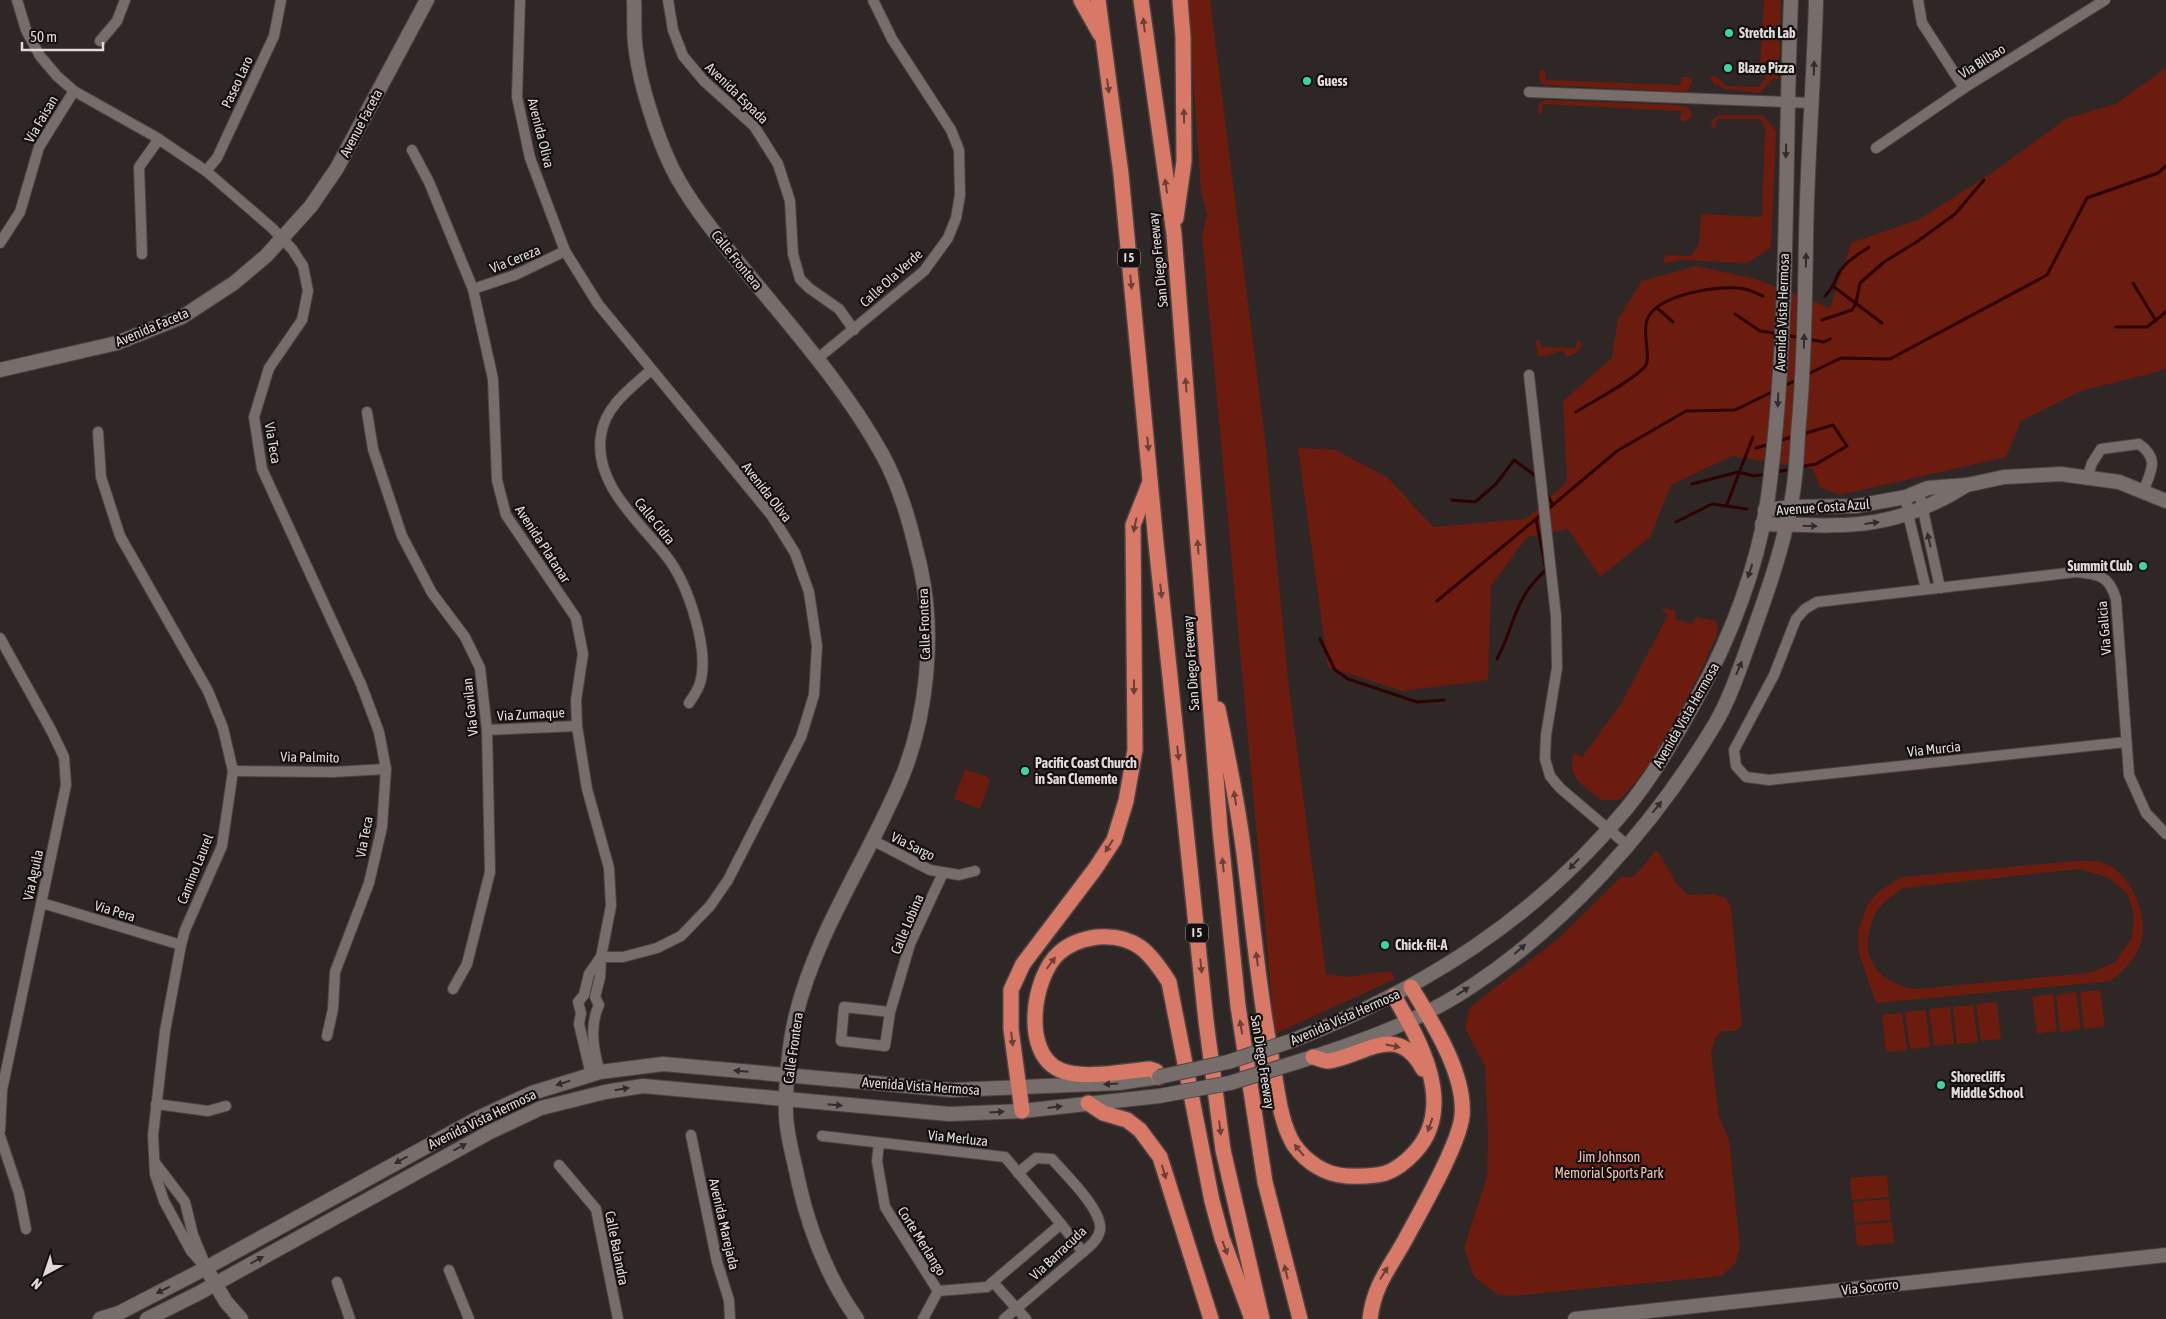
<svg xmlns="http://www.w3.org/2000/svg" width="2166" height="1319" font-family="'Asap Condensed',sans-serif">
<style>
.green{fill:#6c1b0f;fill-rule:evenodd}
.lines{fill:none;stroke-linecap:round;stroke-linejoin:round}
.stream{stroke:#2d0200;stroke-width:3}
.minor-casing{stroke:#4b4443;stroke-width:12}
.tertiary-casing{stroke:#4b4443;stroke-width:16}
.secondary-casing{stroke:#4b4443;stroke-width:16}
.motorway-casing{stroke:#4b4443;stroke-width:18}
.minor{stroke:#776e6c;stroke-width:10}
.tertiary{stroke:#776e6c;stroke-width:14}
.secondary{stroke:#776e6c;stroke-width:14}
.motorway{stroke:#d87866;stroke-width:15}
.secondary-bridge-casing{stroke:#4b4443;stroke-width:16;stroke-linecap:butt}
.secondary-bridge{stroke:#776e6c;stroke-width:14}
.oneway{fill:#6c3f37}
.oneway2{fill:#322c2c}
.poi-dot{fill:#3dd4a3;stroke:#141010;stroke-width:2}
.labels{text-anchor:middle;dominant-baseline:central;stroke-width:4.5;stroke-linejoin:round;paint-order:stroke}
.shield{fill:#141010;stroke:#a39e9d;stroke-width:1}
.shield-label{font-size:12px;font-weight:bold;fill:#e0dbd9}
.poi-label{font-size:14px;font-weight:bold;fill:#e0dbd9;stroke:#141010;text-anchor:start}
.street-label{font-size:14px;fill:#e0dbd9;stroke:#141010}
.park-label{font-size:14px;fill:#f2bfb5;stroke:#141010}
</style>
<rect width="100%" height="100%" fill="#2f2725"/>
<g class="green">
<polygon points="1188,0 1210,0 1266,447 1288,679 1326,974 1347,977 1391,971 1395,979 1275,1034 1202,235 1207,214 1201,192"/>
<polygon points="1764,0 1781,0 1779,79 1773,79 1760,93 1724,89 1717,84 1715,86 1709,76 1716,76 1727,86 1758,87 1766,78 1760,66"/>
<polygon points="2166,68 2166,368 2157,372 2080,391 2021,421 2006,457 1839,495 1820,487 1813,469 1732,456 1671,485 1650,537 1600,577 1568,529 1527,537 1491,586 1488,680 1402,691 1328,667 1298,448 1336,450 1388,478 1433,527 1526,519 1567,482 1563,401 1612,358 1618,319 1642,281 1696,266 1756,279 1830,308 1851,243 1920,219 1996,170 2067,118 2116,104"/>
<polygon points="1545,70 1546,80 1680,85 1682,77 1689,77 1693,80 1687,92 1545,85 1540,81 1539,71"/>
<polygon points="1545,100 1678,105 1689,107 1692,117 1684,122 1680,120 1682,111 1543,104 1542,114 1538,113 1539,104"/>
<polygon points="1719,115 1763,115 1776,131 1771,248 1747,263 1681,260 1663,264 1665,255 1691,256 1699,244 1701,214 1762,217 1765,128 1760,119 1717,119 1715,128 1711,127 1712,120"/>
<polygon points="1536,340 1540,340 1541,347 1576,348 1577,341 1580,341 1582,346 1576,353 1568,357 1563,351 1538,357"/>
<path d="M1664,608L1676,611L1675,619L1692,624L1696,617L1716,621L1718,632C1696,684 1659,762 1619,800H1601C1583,785 1566,778 1574,753L1582,757L1621,704L1668,615L1662,610Z"/>
<polygon points="965,769 988,777 990,780 980,809 954,799"/>
<polygon points="1657,850 1677,884 1688,895 1713,894 1726,898 1731,907 1742,1025 1735,1031 1722,1031 1715,1039 1711,1053 1719,1117 1729,1139 1740,1248 1735,1264 1721,1276 1512,1296 1497,1294 1474,1277 1464,1247 1487,1177 1488,1133 1485,1066 1465,1028 1470,1007 1560,937 1621,877 1633,877"/>
<path d="M2076,861C2084,861 2096,860 2104,863C2133,874 2151,920 2139,948C2134,961 2121,972 2111,981L1876,1003L1859,953L1858,931L1868,904L1878,892L1902,877ZM2079,869L2107,877L2127,893L2134,916L2132,938L2115,962L2090,973L1916,989C1884,985 1860,962 1870,929C1872,923 1873,916 1877,911C1884,901 1893,895 1903,888Z"/>
<polygon points="2100,990 2105,1026 2084,1029 2080,992"/>
<polygon points="2076,992 2081,1029 2060,1032 2056,995"/>
<polygon points="2053,994 2057,1031 2037,1034 2032,997"/>
<polygon points="1997,1002 2001,1039 1981,1041 1976,1004"/>
<polygon points="1973,1005 1978,1042 1957,1044 1953,1007"/>
<polygon points="1950,1007 1954,1044 1934,1046 1929,1009"/>
<polygon points="1926,1010 1930,1047 1910,1049 1905,1012"/>
<polygon points="1902,1013 1907,1050 1886,1052 1882,1015"/>
<polygon points="1887,1175 1889,1197 1852,1200 1850,1178"/>
<polygon points="1889,1199 1891,1220 1855,1223 1853,1202"/>
<polygon points="1892,1222 1894,1243 1857,1246 1855,1225"/>
</g>
<g class="lines">
<g class="stream">
<polyline points="2133,283 2156,321"/>
<polyline points="1834,287 1882,323"/>
<path d="M1825,296C1835,286 1833,283 1839,273C1845,262 1859,254 1869,247"/>
<polyline points="1657,308 1673,322"/>
<polyline points="1735,314 1760,331 1779,334"/>
<polyline points="1822,320 1852,310 1856,303 1860,283 1884,262 1918,241 1955,214 1984,180"/>
<polyline points="2116,327 2147,327 2166,312"/>
<polyline points="1785,335 1801,338"/>
<polyline points="1807,339 1824,342 1830,339"/>
<polyline points="1806,375 1841,358 1890,359 2047,275 2087,198 2158,173 2166,166"/>
<polyline points="1784,386 1799,379"/>
<path d="M1576,412C1590,403 1639,377 1646,365C1651,356 1642,334 1647,320C1656,294 1722,284 1745,289C1751,290 1757,294 1763,296"/>
<polyline points="1779,441 1794,436"/>
<polyline points="1756,448 1770,444"/>
<polyline points="1800,467 1816,464 1847,446 1833,425 1803,434"/>
<polyline points="1776,472 1792,469"/>
<polyline points="1692,484 1738,472 1754,476 1767,474"/>
<polyline points="1545,491 1553,505"/>
<polyline points="1452,500 1475,502 1496,484 1514,460 1537,477"/>
<polyline points="1727,504 1753,437"/>
<polyline points="1547,510 1617,451 1686,411 1735,410 1774,391"/>
<polyline points="1676,522 1712,504 1747,509"/>
<polyline points="1437,601 1542,514"/>
<polyline points="1320,639 1335,670 1348,679 1417,702 1444,700"/>
<path d="M1497,659C1516,623 1513,599 1546,570L1536,519"/>
</g>
<defs>
<g id="minor">
<polyline points="17,0 26,30 40,56 57,76 74,91 154,136 206,171 272,228 292,249 303,266 308,291 302,320 269,368 254,417 262,469 361,684 379,732 386,769 382,827 369,883 335,972 333,1009 327,1036"/>
<polyline points="520,0 517,97 530,158 565,251 598,304 772,516 795,553 809,592 817,646 814,695 801,737 728,880 710,906 681,936 657,948 623,957 601,957"/>
<polyline points="668,0 673,30 683,56 704,81 754,126 778,164 790,201 793,254 800,279 809,288 839,309 854,330"/>
<polyline points="1918,0 1922,23 1964,88"/>
<polyline points="100,41 117,21 125,0"/>
<polyline points="1529,92 1812,103"/>
<polyline points="1876,148 1964,88 2105,0"/>
<path d="M412,150L429,182L473,289L493,379L497,480L506,515L576,618L583,654L576,700L577,726L587,789L609,868L611,906L601,957L600,977L595,997L599,1005C589,1026 593,1050 600,1072"/>
<polyline points="206,171 217,158 274,36 281,0"/>
<polyline points="0,243 20,212 39,147 74,91"/>
<polyline points="142,254 139,167 159,139"/>
<polyline points="473,289 515,275 565,251"/>
<polyline points="817,359 924,271 948,238 956,218 960,195 959,150 951,130 892,39 873,0"/>
<path d="M651,370C631,388 605,406 601,435C593,484 640,522 667,557C688,584 710,650 700,683C698,690 693,697 689,703"/>
<polyline points="1529,375 1556,616 1557,668 1546,735 1545,759 1550,776 1560,788 1627,845"/>
<polyline points="367,412 373,449 402,536 432,593 465,637 480,668 487,730 490,872 467,964 453,989"/>
<polyline points="98,432 101,477 120,536 208,691 223,728 233,771 222,846 185,930 181,945 165,1031 153,1135 155,1174 164,1201 191,1251 206,1268"/>
<path d="M2087,478L2092,463L2101,449L2139,444C2160,459 2151,471 2143,492"/>
<polyline points="1919,492 1940,588"/>
<polyline points="1906,497 1908,514 1926,589"/>
<polyline points="0,638 51,730 64,757 66,785 2,1090 0,1130"/>
<polyline points="487,730 577,726"/>
<path d="M2126,742L1769,780L1746,777L1736,766L1734,750L1774,675L1796,619L1805,609L1817,602L2076,572C2098,574 2109,575 2116,599L2129,775L2146,813L2166,834"/>
<polyline points="233,771 333,772 386,769"/>
<polyline points="872,840 930,870 959,875 975,871"/>
<polyline points="42,903 181,945"/>
<polyline points="890,1012 844,1007 841,1041 885,1046 890,1012 910,944 943,873"/>
<polyline points="591,1075 579,1024 581,1013 578,1002 584,995 589,974 600,958"/>
<polyline points="156,1104 208,1111 226,1106"/>
<polyline points="691,1135 717,1262 729,1300 730,1319"/>
<polyline points="0,1136 19,1193 26,1229"/>
<polyline points="822,1136 1005,1157 1061,1224"/>
<polyline points="879,1143 877,1161 885,1207 938,1291 987,1287 1061,1224 1083,1252"/>
<polyline points="156,1164 185,1202 193,1235 204,1262"/>
<polyline points="559,1165 596,1209 618,1319"/>
<polyline points="449,1270 469,1319"/>
<polyline points="337,1282 350,1319"/>
<polyline points="993,1282 1026,1319"/>
<polyline points="923,1319 938,1291"/>
<path d="M1004,1319L1083,1252C1090,1246 1098,1240 1100,1230C1103,1210 1065,1174 1052,1159L1036,1158L1018,1173"/>
</g>
<g id="tertiary">
<path d="M634,0C635,17 633,34 636,51C640,85 657,137 672,168C690,204 718,237 743,268C792,328 845,387 882,454C902,490 912,531 921,570C935,635 927,716 902,777C869,857 817,930 796,1015C789,1043 785,1087 786,1116C787,1137 794,1159 798,1180C809,1230 827,1277 857,1319"/>
<polyline points="0,370 117,343 182,317 234,283 266,256 311,206 337,168 427,0"/>
<polyline points="1765,510 1791,507 1856,506 1906,497 1928,488 1967,485 2004,477 2061,474 2119,482 2166,501"/>
<path d="M1762,524C1844,526 1892,532 1965,486"/>
<polyline points="206,1268 226,1302 241,1319"/>
<polyline points="1575,1319 2166,1255"/>
</g>
<g id="secondary">
<path d="M1294,1040C1425,988 1535,919 1626,809C1654,775 1676,736 1697,698C1731,637 1758,566 1768,497C1790,333 1784,165 1791,0"/>
<path d="M1297,1062C1352,1045 1409,1025 1458,995C1561,931 1653,828 1715,724C1731,697 1741,664 1752,635C1768,590 1784,545 1792,498C1796,477 1797,455 1798,434C1804,369 1805,304 1806,240C1807,160 1814,80 1816,0"/>
<polyline points="100,1319 119,1313 206,1268 480,1117 532,1093 600,1072 663,1064 952,1090 1119,1083 1159,1077"/>
<polyline points="147,1319 197,1294 488,1133 541,1108 605,1092 643,1086 949,1114 1022,1111 1159,1096"/>
</g>
<g id="motorway">
<polyline points="1081,0 1100,34"/>
<polyline points="1098,0 1121,174 1156,543 1206,1021 1223,1150 1262,1319"/>
<polyline points="1141,0 1174,234 1220,829 1238,1006 1265,1182 1300,1319"/>
<polyline points="1176,218 1184,161 1183,37 1180,0"/>
<path d="M1218,709C1229,762 1240,816 1246,870C1254,937 1261,1005 1274,1072C1278,1095 1281,1124 1294,1145C1307,1163 1326,1175 1347,1176C1379,1177 1393,1176 1415,1152C1457,1106 1420,1041 1394,996"/>
<path d="M1313,1057C1318,1058 1324,1061 1329,1061C1364,1056 1397,1021 1423,1069"/>
<path d="M1159,1077L1156,1071L1150,1069C1125,1071 1083,1080 1060,1070C1021,1053 1033,976 1059,953C1070,943 1083,939 1097,937C1135,934 1150,952 1169,982L1212,1201L1222,1238L1252,1319"/>
<polyline points="1088,1103 1103,1113 1127,1120 1140,1130 1160,1157 1211,1319"/>
<polyline points="1022,1111 1011,1029 1011,990 1023,964 1095,869 1114,840 1126,801 1135,750 1133,525 1150,482"/>
<path d="M1370,1319C1374,1285 1389,1269 1405,1240C1420,1212 1459,1145 1462,1116C1466,1074 1432,1022 1411,987"/>
</g>
</defs>
<use href="#minor" class="minor-casing"/>
<use href="#tertiary" class="tertiary-casing"/>
<use href="#secondary" class="secondary-casing"/>
<use href="#motorway" class="motorway-casing"/>
<use href="#minor" class="minor"/>
<use href="#tertiary" class="tertiary"/>
<use href="#secondary" class="secondary"/>
<use href="#motorway" class="motorway"/>
<defs>
<g id="secondary-bridge">
<polyline points="1159,1077 1228,1062 1294,1040"/>
<polyline points="1159,1096 1230,1083 1297,1062"/>
</g>
</defs>
<use href="#secondary-bridge" class="secondary-bridge-casing"/>
<use href="#secondary-bridge" class="secondary-bridge"/>
</g>
<defs><path id="oneway-solid" d="M-6-.8H1V-3.2L6.5 0L1 3.2V.8H-6Z" transform="scale(1.25)"/></defs>
<g class="oneway">
<use href="#oneway-solid" transform="translate(1144 25) rotate(-97)"/>
<use href="#oneway-solid" transform="translate(1108 86) rotate(82)"/>
<use href="#oneway-solid" transform="translate(1184 116) rotate(-91)"/>
<use href="#oneway-solid" transform="translate(1166 186) rotate(-99)"/>
<use href="#oneway-solid" transform="translate(1131 282) rotate(84)"/>
<use href="#oneway-solid" transform="translate(1186 385) rotate(-94)"/>
<use href="#oneway-solid" transform="translate(1148 444) rotate(84)"/>
<use href="#oneway-solid" transform="translate(1135 525) rotate(102)"/>
<use href="#oneway-solid" transform="translate(1198 547) rotate(-94)"/>
<use href="#oneway-solid" transform="translate(1161 591) rotate(84)"/>
<use href="#oneway-solid" transform="translate(1134 687) rotate(90)"/>
<use href="#oneway-solid" transform="translate(1178 753) rotate(84)"/>
<use href="#oneway-solid" transform="translate(1235 798) rotate(-99)"/>
<use href="#oneway-solid" transform="translate(1109 846) rotate(122)"/>
<use href="#oneway-solid" transform="translate(1223 865) rotate(-96)"/>
<use href="#oneway-solid" transform="translate(1257 959) rotate(-97)"/>
<use href="#oneway-solid" transform="translate(1051 963) rotate(-53)"/>
<use href="#oneway-solid" transform="translate(1201 966) rotate(84)"/>
<use href="#oneway-solid" transform="translate(1241 1027) rotate(-99)"/>
<use href="#oneway-solid" transform="translate(1012 1039) rotate(83)"/>
<use href="#oneway-solid" transform="translate(1393 1046) rotate(12)"/>
<use href="#oneway-solid" transform="translate(1430 1125) rotate(109)"/>
<use href="#oneway-solid" transform="translate(1220 1128) rotate(83)"/>
<use href="#oneway-solid" transform="translate(1299 1150) rotate(-130)"/>
<use href="#oneway-solid" transform="translate(1164 1172) rotate(73)"/>
<use href="#oneway-solid" transform="translate(1225 1248) rotate(70)"/>
<use href="#oneway-solid" transform="translate(1286 1272) rotate(-104)"/>
<use href="#oneway-solid" transform="translate(1384 1273) rotate(-58)"/>
</g>
<g class="oneway2">
<use href="#oneway-solid" transform="translate(1814 68) rotate(-88)"/>
<use href="#oneway-solid" transform="translate(1786 151) rotate(91)"/>
<use href="#oneway-solid" transform="translate(1806 260) rotate(-89)"/>
<use href="#oneway-solid" transform="translate(1804 341) rotate(-88)"/>
<use href="#oneway-solid" transform="translate(1778 400) rotate(92)"/>
<use href="#oneway-solid" transform="translate(1872 523) rotate(-7)"/>
<use href="#oneway-solid" transform="translate(1810 526) rotate(2)"/>
<use href="#oneway-solid" transform="translate(1929 540) rotate(-103)"/>
<use href="#oneway-solid" transform="translate(1750 571) rotate(108)"/>
<use href="#oneway-solid" transform="translate(1739 668) rotate(-67)"/>
<use href="#oneway-solid" transform="translate(1657 807) rotate(-52)"/>
<use href="#oneway-solid" transform="translate(1574 864) rotate(133)"/>
<use href="#oneway-solid" transform="translate(1520 949) rotate(-41)"/>
<use href="#oneway-solid" transform="translate(1463 991) rotate(-33)"/>
<use href="#oneway-solid" transform="translate(741 1071) rotate(-175)"/>
<use href="#oneway-solid" transform="translate(563 1083) rotate(163)"/>
<use href="#oneway-solid" transform="translate(1111 1084) rotate(177)"/>
<use href="#oneway-solid" transform="translate(622 1089) rotate(-9)"/>
<use href="#oneway-solid" transform="translate(835 1105) rotate(5)"/>
<use href="#oneway-solid" transform="translate(1055 1107) rotate(-7)"/>
<use href="#oneway-solid" transform="translate(997 1112) rotate(-3)"/>
<use href="#oneway-solid" transform="translate(460 1147) rotate(-28)"/>
<use href="#oneway-solid" transform="translate(401 1160) rotate(151)"/>
<use href="#oneway-solid" transform="translate(257 1260) rotate(-29)"/>
<use href="#oneway-solid" transform="translate(163 1290) rotate(153)"/>
</g>
<g class="poi-dot">
<circle cx="1729" cy="33" r="5"/>
<circle cx="1728" cy="68" r="5"/>
<circle cx="1307" cy="81" r="5"/>
<circle cx="2143" cy="566" r="5"/>
<circle cx="1025" cy="771" r="5"/>
<circle cx="1385" cy="945" r="5"/>
<circle cx="1941" cy="1085" r="5"/>
</g>
<g class="labels">
<g class="shield">
<rect x="1118" y="248.5" width="22" height="19" rx="4"/>
<rect x="1186" y="923.5" width="22" height="19" rx="4"/>
</g>
<g class="shield-label">
<text x="1129" y="258">I 5</text>
<text x="1197" y="933">I 5</text>
</g>
<g class="poi-label">
<text x="1739" y="33">Stretch Lab</text>
<text x="1738" y="68">Blaze Pizza</text>
<text x="1317" y="81">Guess</text>
<text x="2133" y="566" text-anchor="end">Summit Club</text>
<text x="1035" y="763">Pacific Coast Church<tspan x="1035" dy="16">in San Clemente</tspan></text>
<text x="1395" y="945">Chick-fil-A</text>
<text x="1951" y="1077">Shorecliffs<tspan x="1951" dy="16">Middle School</tspan></text>
</g>
<g class="street-label">
<text transform="translate(1982 61) rotate(-32)">Via Bilbao</text>
<text transform="translate(237 82) rotate(-65)">Paseo Laro</text>
<text transform="translate(737 93) rotate(44)">Avenida Espada</text>
<text transform="translate(41 119) rotate(-60)">Via Faisan</text>
<text transform="translate(361 123) rotate(-62)">Avenue Faceta</text>
<text transform="translate(541 133) rotate(76)">Avenida Oliva</text>
<text transform="translate(515 259) rotate(-22)">Via Cereza</text>
<text transform="translate(737 260) rotate(51)">Calle Frontera</text>
<text transform="translate(1158 260) rotate(-96)">San Diego Freeway</text>
<text transform="translate(891 278) rotate(-42)">Calle Ola Verde</text>
<text transform="translate(1782 312) rotate(-88)">Avenida Vista Hermosa</text>
<text transform="translate(152 327) rotate(-23)">Avenida Faceta</text>
<text transform="translate(273 443) rotate(80)">Via Teca</text>
<text transform="translate(767 492) rotate(52)">Avenida Oliva</text>
<text transform="translate(1823 507) rotate(-4)">Avenue Costa Azul</text>
<text transform="translate(655 521) rotate(51)">Calle Cidra</text>
<text transform="translate(543 544) rotate(57)">Avenida Platanar</text>
<text transform="translate(924 624) rotate(-92)">Calle Frontera</text>
<text transform="translate(2104 628) rotate(-95)">Via Galicia</text>
<text transform="translate(1191 663) rotate(-94)">San Diego Freeway</text>
<text transform="translate(470 707) rotate(-96)">Via Gavilan</text>
<text transform="translate(531 714) rotate(-3)">Via Zumaque</text>
<text transform="translate(1686 715) rotate(-60)">Avenida Vista Hermosa</text>
<text transform="translate(1934 749) rotate(-6)">Via Murcia</text>
<text transform="translate(310 757) rotate(1)">Via Palmito</text>
<text transform="translate(364 837) rotate(-79)">Via Teca</text>
<text transform="translate(913 846) rotate(26)">Via Sargo</text>
<text transform="translate(195 869) rotate(-68)">Camino Laurel</text>
<text transform="translate(33 875) rotate(-78)">Via Aguila</text>
<text transform="translate(115 911) rotate(17)">Via Pera</text>
<text transform="translate(907 924) rotate(-67)">Calle Lobina</text>
<text transform="translate(1345 1017) rotate(-24)">Avenida Vista Hermosa</text>
<text transform="translate(793 1048) rotate(-82)">Calle Frontera</text>
<text transform="translate(1263 1062) rotate(81)">San Diego Freeway</text>
<text transform="translate(921 1086) rotate(4)">Avenida Vista Hermosa</text>
<text transform="translate(482 1119) rotate(-26)">Avenida Vista Hermosa</text>
<text transform="translate(958 1138) rotate(6)">Via Merluza</text>
<text transform="translate(724 1224) rotate(77)">Avenida Marejada</text>
<text transform="translate(922 1241) rotate(58)">Corte Merlango</text>
<text transform="translate(617 1248) rotate(79)">Calle Balandra</text>
<text transform="translate(1058 1253) rotate(-43)">Via Barracuda</text>
<text transform="translate(1870 1287) rotate(-6)">Via Socorro</text>
</g>
<g class="park-label">
<text x="1609" y="1157">Jim Johnson<tspan x="1609" dy="16">Memorial Sports Park</tspan></text>
</g>
</g>
<g transform="translate(45 1274) rotate(220)" stroke="#141010" stroke-width="4" paint-order="stroke">
<path d="M0-4L9 19L0 12L-9 19Z" fill="#e0dbd9"/>
<text y="-8" font-size="14" font-weight="bold" text-anchor="middle" fill="#e0dbd9">N</text>
</g>
<path d="M22 42v8h81v-8" fill="none" stroke="#e0dbd9" stroke-width="2.5"/>
<text x="30" y="42" font-size="15" fill="#e0dbd9" stroke="#141010" stroke-width="4" paint-order="stroke">50 m</text>
</svg>
